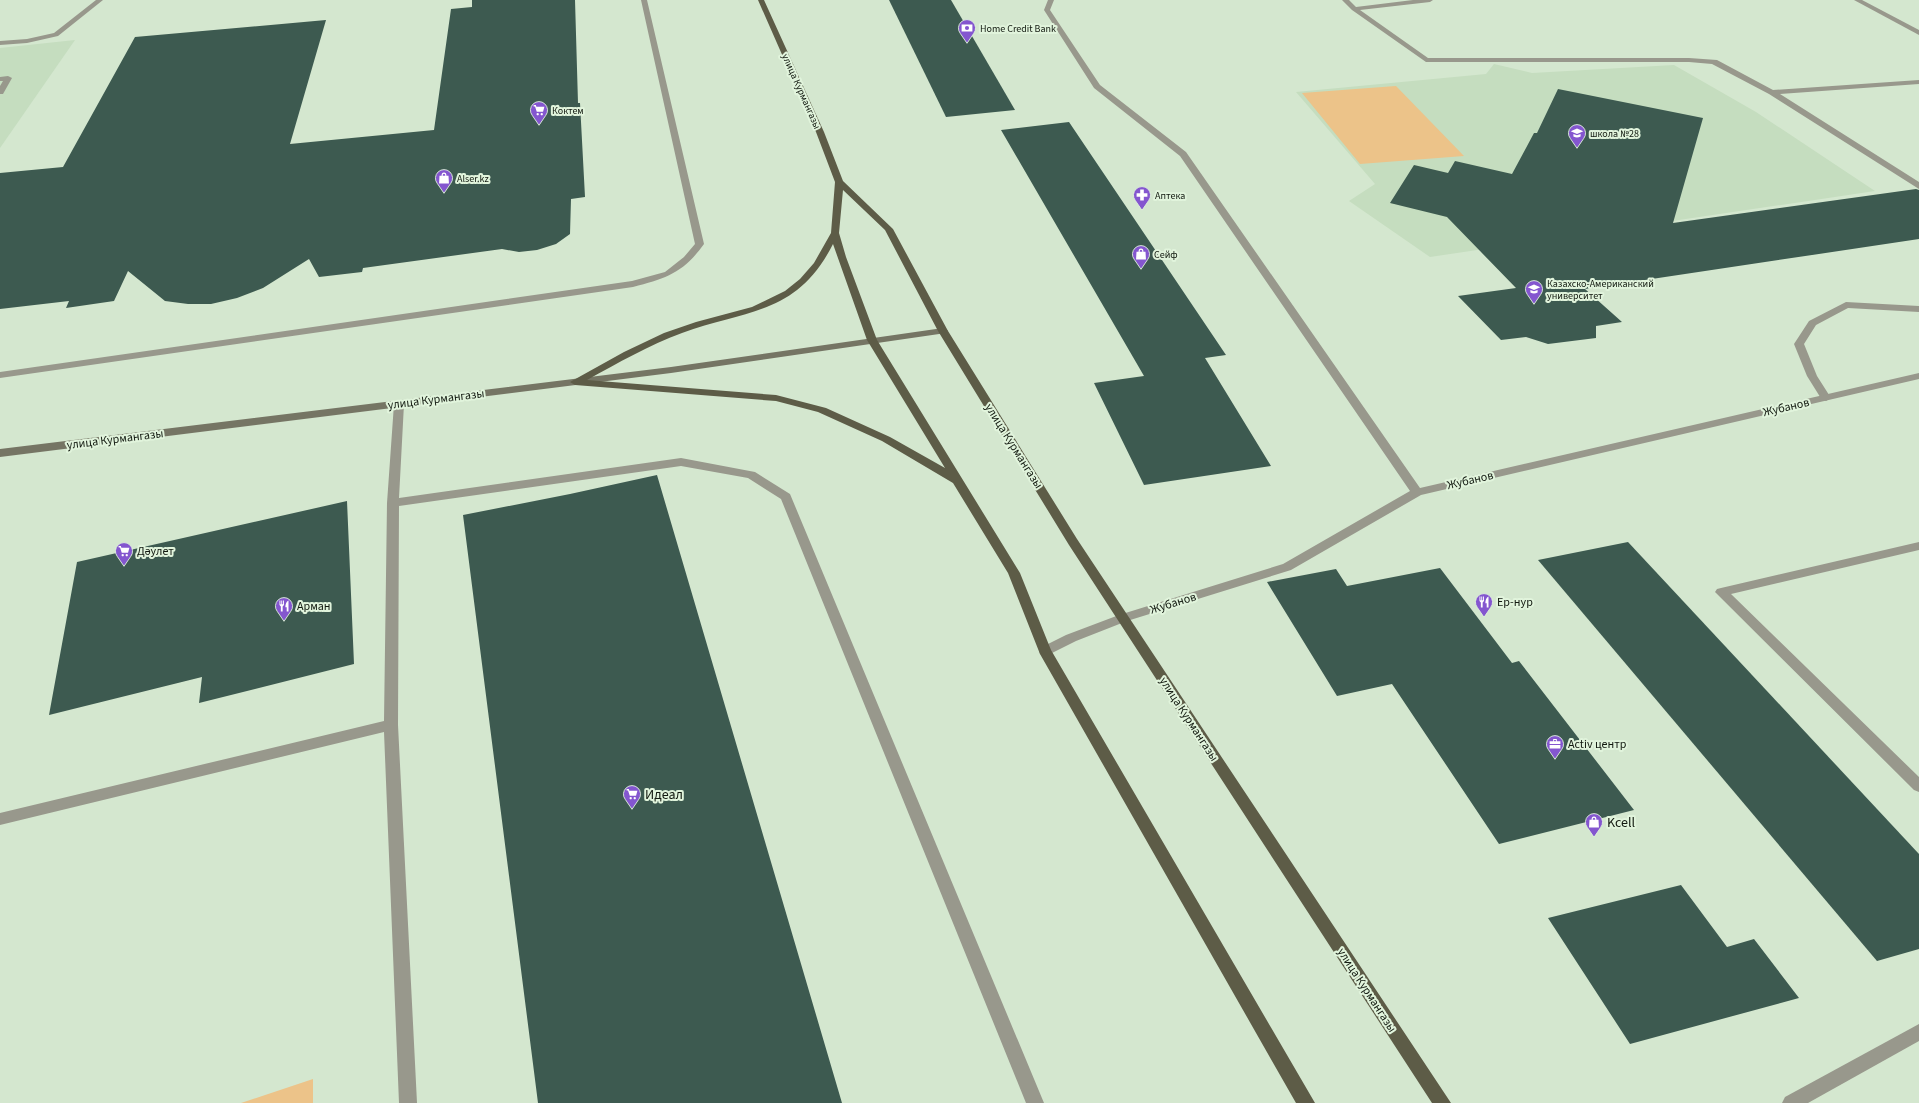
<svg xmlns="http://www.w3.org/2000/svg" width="1919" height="1103" font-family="'Source Sans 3',sans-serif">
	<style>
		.built { fill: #c5ddbf }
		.green { fill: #ecc389 }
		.building { fill: #3d5a50 }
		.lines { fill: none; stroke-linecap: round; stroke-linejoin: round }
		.lane { fill: #98988c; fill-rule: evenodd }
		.street { fill: #98988c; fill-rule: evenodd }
		.secondary { fill: #757564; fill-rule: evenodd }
		.primary { fill: #5d5c47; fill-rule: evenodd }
		.labels { text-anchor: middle; stroke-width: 4; stroke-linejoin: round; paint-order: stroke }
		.far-poi-label { font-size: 10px; fill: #11180f; stroke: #e1f4dc; text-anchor: start }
		.far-street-label { font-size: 10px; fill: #11180f; stroke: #e1f4dc }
		.street-label { font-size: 12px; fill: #11180f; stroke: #e1f4dc }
		.poi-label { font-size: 12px; fill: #11180f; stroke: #e1f4dc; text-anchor: start }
		.near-poi-label { font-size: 14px; fill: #11180f; stroke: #e1f4dc; text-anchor: start }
	</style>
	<rect width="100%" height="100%" fill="#d4e7cf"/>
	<g class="built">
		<path d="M75,40l-75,108v-100z"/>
		<path d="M1494,64l38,9 142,-8 82,47 119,79 -445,66 -81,-56 26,-17 -79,-92 190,-18z"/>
	</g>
	<g class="green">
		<path d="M1396,86l68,70 -104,8 -58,-71z"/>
		<path d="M313,1079v24h-72z"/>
	</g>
	<g class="building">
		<path d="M472,0h103l3,103h2l5,94 -14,2 -1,35 -14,10 -19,6 -18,2 -17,-3 -139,19 -1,4 -43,5 -10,-18 -46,29 -26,10 -26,6h-23l-23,-3 -37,-30 -14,30 -48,7 3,-7 -69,8v-136l63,-6 72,-130 191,-17 -36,124 144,-14 17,-121 21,-2z"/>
		<path d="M889,0h62l64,110 -69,7z"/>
		<path d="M1558,89l145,29 -30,105 243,-34 3,1v49l-334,50 37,33 -26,4v12l-48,6 -22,-7 -25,3 -43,-44 58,-8 -69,-71 -57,-14 24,-38 34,8 7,-12 57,13 22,-41h3z"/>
		<path d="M1069,122l157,233 -21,3 66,108 -127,19 -50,-102 50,-7 -143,-246z"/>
		<path d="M657,475l185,628h-304l-75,-588 107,-21z"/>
		<path d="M347,501l7,163 -155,39 3,-26 -153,38 28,-153z"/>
		<path d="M1628,542l291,312v95l-42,12 -339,-401z"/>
		<path d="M1440,568l72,95 7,-2 115,149 -135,34 -107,-160 -55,12 -70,-114 69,-13 11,17z"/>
		<path d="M1681,885l46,62 27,-8 45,59 -169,46 -82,-126z"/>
	</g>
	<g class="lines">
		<g class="lane">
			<path d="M96,0h7l-45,36 -31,7 -27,2v-4l27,-2 27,-6z"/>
			<path d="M641,0h6l57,244c-21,29 -37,34 -71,43l-633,91v-6l632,-91 33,-9 19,-15 11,-13z"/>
			<path d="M8,76l4,2 -9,16h-3v-8l3,-5h-3v-4z"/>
			<path d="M1846,302l73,4v6l-71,-4 -32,17 -12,19 13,32 14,22 -5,3 -4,-1 -15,-24 -13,-32 15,-23z"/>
			<path d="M399,401l5,3 -5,94 282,-40 74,14 35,22 254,609h-18l-245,-604 -33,-21 -67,-12 -282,40 -1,219 19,378h-18l-15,-371 -384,93v-12l384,-92 3,-218 7,-99z"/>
			<path d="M1919,542v8l-188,44 188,183v15l-5,-2 -199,-198 2,-3 4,-1z"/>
			<path d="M1919,1024v17l-111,62h-26l3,-6z"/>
		</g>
		<g class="street">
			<path d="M1048,0h6l-4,10 50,75 86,67 234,336 499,-115v6l-498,116 -130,75 -164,51 -51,20 -26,13 -5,2 -5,-2 -1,-3 1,-3 26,-13 53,-20 164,-51 127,-73 -230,-335 -86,-68 -50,-78z"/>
			<path d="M1342,0h7l7,7 57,-7h20l-3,2 -70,8 68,48h261l28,2 56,30 146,-10v4l-139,10 139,88v7l-150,-95 -57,-30 -23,-2h-263l-74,-52z"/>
			<path d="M1854,0h8l57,30v5z"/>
		</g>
		<path class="secondary" d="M943,328l3,1 2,2 -2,2 -275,40 -671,84v-8l671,-82z"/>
		<path class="primary" d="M758,0h6l60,132 19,49 50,48 55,102 129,208 374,564h-19l-363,-558 -131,-214 -53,-101 -42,-40 -4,43 7,24 31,83 143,233 31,77 264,453h-19l-256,-449 -32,-81 -55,-90 -71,-42 -64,-29 -42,-11 -201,-16 -5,-3 54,-30 40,-19 32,-11 56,-15 33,-16 15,-12 14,-16 17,-30 4,-51 -19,-50zM833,244l34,96 78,128 -55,-31 -64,-29 -50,-13 -189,-15c31,-17 62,-35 95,-47 66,-24 115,-18 151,-89z"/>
	</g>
	<defs>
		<g id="bank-pin" transform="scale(0.9)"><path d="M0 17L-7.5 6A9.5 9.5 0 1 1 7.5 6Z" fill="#8456cf" stroke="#e1f4dc"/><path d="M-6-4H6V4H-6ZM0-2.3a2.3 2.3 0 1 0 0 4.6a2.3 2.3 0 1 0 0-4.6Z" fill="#fff"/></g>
		<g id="supermarket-pin" transform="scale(0.9)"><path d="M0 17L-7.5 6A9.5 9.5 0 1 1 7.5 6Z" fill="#8456cf" stroke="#e1f4dc"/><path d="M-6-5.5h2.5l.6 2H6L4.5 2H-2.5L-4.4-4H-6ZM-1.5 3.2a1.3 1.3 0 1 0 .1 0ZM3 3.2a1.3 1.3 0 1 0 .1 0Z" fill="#fff"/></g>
		<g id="school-pin" transform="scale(0.9)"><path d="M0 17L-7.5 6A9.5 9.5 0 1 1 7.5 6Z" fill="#8456cf" stroke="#e1f4dc"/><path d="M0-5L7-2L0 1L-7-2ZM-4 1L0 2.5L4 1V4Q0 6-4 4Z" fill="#fff"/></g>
		<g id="shop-pin" transform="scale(0.9)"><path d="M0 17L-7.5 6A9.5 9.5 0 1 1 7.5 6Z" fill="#8456cf" stroke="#e1f4dc"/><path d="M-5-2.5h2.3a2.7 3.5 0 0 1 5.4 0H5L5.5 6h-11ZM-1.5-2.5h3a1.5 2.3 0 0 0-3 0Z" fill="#fff"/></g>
		<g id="pharmacy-pin" transform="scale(0.9)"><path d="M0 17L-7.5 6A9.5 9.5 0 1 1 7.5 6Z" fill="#8456cf" stroke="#e1f4dc"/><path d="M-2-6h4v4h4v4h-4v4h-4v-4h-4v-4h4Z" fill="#fff"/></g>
		<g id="university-pin" transform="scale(0.9)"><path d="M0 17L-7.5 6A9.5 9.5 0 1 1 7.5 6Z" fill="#8456cf" stroke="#e1f4dc"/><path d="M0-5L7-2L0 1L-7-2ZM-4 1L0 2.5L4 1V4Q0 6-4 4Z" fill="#fff"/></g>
		<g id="restaurant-pin" transform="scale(0.9)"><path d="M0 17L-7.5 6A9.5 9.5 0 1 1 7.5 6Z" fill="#8456cf" stroke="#e1f4dc"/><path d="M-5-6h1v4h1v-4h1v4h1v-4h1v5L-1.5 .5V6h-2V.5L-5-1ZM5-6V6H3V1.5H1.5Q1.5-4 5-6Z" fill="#fff"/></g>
		<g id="office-pin" transform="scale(0.9)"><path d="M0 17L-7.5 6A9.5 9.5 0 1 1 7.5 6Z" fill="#8456cf" stroke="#e1f4dc"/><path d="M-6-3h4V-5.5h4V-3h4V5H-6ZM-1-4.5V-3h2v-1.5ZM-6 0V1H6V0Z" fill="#fff"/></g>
	</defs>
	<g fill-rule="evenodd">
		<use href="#bank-pin" x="967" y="28"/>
		<use href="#supermarket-pin" x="539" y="110"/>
		<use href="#school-pin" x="1577" y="133"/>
		<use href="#shop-pin" x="444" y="178"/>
		<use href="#pharmacy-pin" x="1142" y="195"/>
		<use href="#shop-pin" x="1141" y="254"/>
		<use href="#university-pin" x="1534" y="289"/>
		<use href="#supermarket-pin" x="124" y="551"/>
		<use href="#restaurant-pin" x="1484" y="602"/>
		<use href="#restaurant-pin" x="284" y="606"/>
		<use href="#office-pin" x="1555" y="744"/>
		<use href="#supermarket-pin" x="632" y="794"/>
		<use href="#shop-pin" x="1594" y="822"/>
	</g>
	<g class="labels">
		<g class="far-poi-label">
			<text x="980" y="32">Home Credit Bank</text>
			<text x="552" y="114">Коктем</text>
			<text x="1590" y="137">школа №28</text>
			<text x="457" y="182">Alser.kz</text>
			<text x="1155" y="199">Аптека</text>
			<text x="1154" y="258">Сейф</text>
			<text x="1547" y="287">Казахско-Американский<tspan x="1547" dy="12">университет</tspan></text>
		</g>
		<g class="far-street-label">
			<text transform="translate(802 91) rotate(66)" y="4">улица Курмангазы</text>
		</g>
		<g class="street-label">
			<text transform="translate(436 399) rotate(-7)" y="4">улица Курмангазы</text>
			<text transform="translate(1786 407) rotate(-13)" y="4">Жубанов</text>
			<text transform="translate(115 439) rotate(-7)" y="4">улица Курмангазы</text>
			<text transform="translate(1014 446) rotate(58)" y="4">улица Курмангазы</text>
			<text transform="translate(1470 480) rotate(-13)" y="4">Жубанов</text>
			<text transform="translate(1173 603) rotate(-17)" y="4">Жубанов</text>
			<text transform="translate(1189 719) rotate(57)" y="4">улица Курмангазы</text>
			<text transform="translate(1367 990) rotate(57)" y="4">улица Курмангазы</text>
		</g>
		<g class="poi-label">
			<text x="137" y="555">Дәулет</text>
			<text x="1497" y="606">Ер-нур</text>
			<text x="297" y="610">Арман</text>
			<text x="1568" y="748">Activ центр</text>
		</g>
		<g class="near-poi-label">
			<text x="645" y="799">Идеал</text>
			<text x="1607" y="827">Kcell</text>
		</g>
	</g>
</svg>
